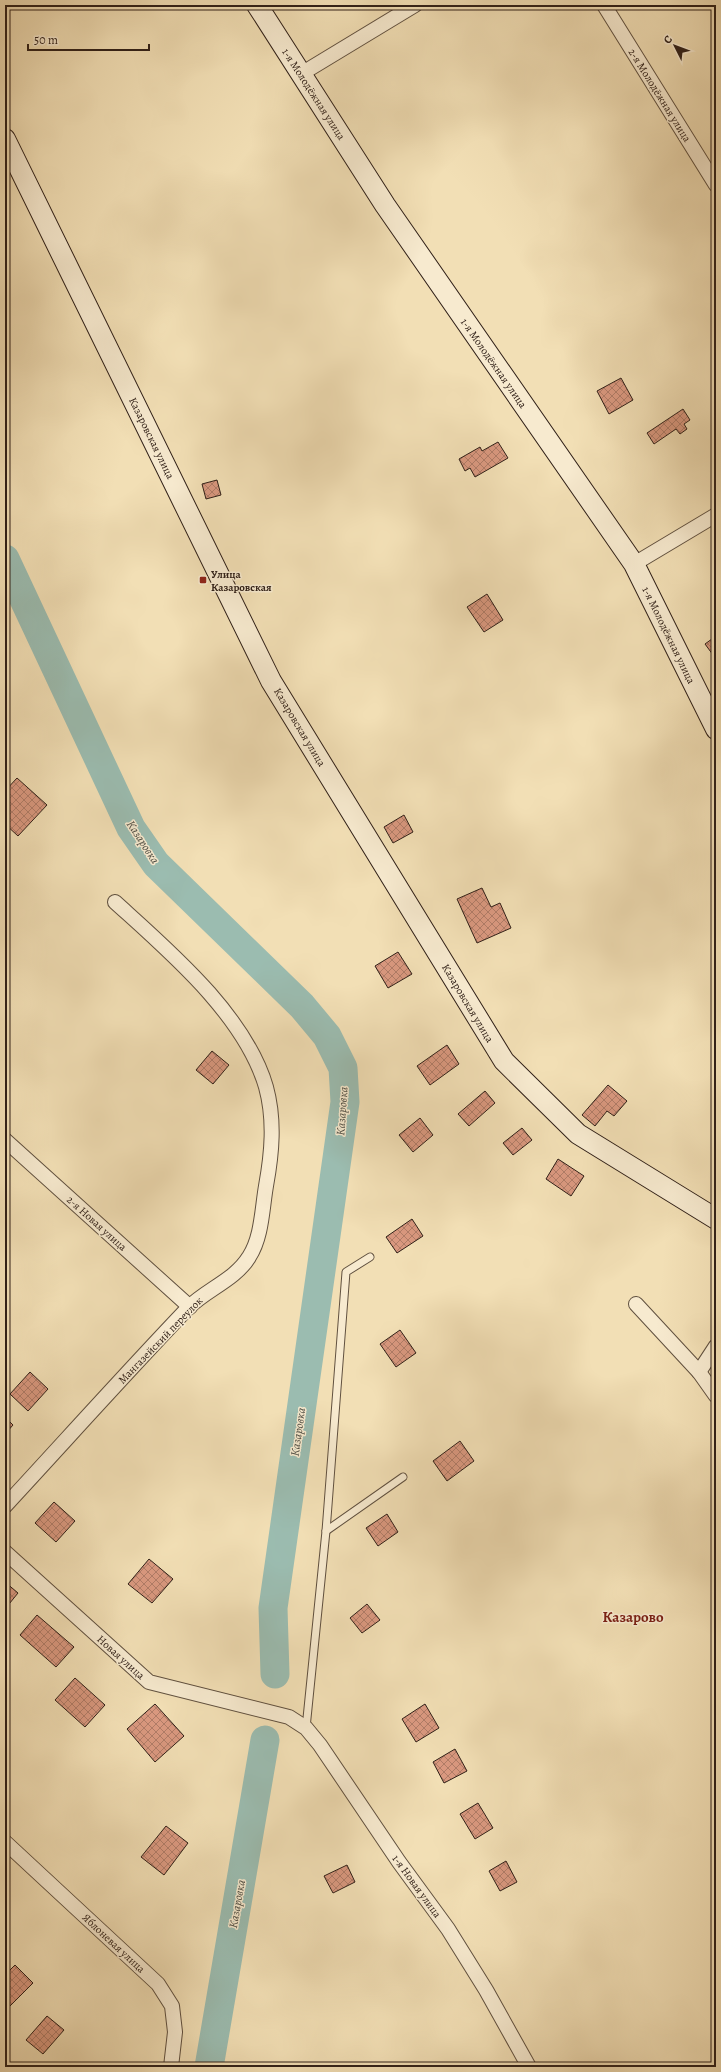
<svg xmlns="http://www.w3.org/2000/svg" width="721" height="2072" font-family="Alegreya,serif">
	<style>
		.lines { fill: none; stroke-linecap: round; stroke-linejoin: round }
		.river { stroke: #9bbcb0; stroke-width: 29 }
		.building { fill: url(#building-cross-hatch); stroke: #302018 }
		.lane-casing { stroke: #60503f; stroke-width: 9 }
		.street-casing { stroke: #60503f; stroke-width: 16 }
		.secondary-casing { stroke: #302018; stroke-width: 22 }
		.lane { stroke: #f7eacf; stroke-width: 7 }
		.street { stroke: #f7eacf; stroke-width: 14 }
		.secondary { stroke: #f7eacf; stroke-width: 20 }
		.poi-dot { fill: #8f2418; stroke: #f7eacf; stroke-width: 1.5 }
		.labels { text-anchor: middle; stroke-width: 3; stroke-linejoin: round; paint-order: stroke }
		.street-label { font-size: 11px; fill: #302018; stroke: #f7eacf }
		.poi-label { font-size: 11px; font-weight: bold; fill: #302018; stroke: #f7eacf; text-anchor: start }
		.water-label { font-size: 12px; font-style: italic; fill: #504f46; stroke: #f7eacf }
		.district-label { font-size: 15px; font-weight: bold; fill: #7a1f14; stroke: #f7eacf }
	</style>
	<defs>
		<pattern id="building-cross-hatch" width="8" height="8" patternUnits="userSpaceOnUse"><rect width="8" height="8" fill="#d9987f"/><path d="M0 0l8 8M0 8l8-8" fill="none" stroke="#b07c67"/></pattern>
	</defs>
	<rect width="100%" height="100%" fill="#f2dfb5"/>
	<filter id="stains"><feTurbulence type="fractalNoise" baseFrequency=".005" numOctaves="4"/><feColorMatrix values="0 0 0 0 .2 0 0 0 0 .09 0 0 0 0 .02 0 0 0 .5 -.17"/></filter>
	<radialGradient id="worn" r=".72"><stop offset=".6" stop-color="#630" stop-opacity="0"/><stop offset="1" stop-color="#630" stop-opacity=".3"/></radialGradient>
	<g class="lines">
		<g class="river">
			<path d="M5,559l126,269 25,36 146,142 25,30 16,32 2,34 -72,506 2,66"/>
			<path d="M209,2067l56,-327"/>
		</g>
	</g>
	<g class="building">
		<path d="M621,378l12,22 -24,14 -12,-23z"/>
		<path d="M683,409l7,11 -6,4 3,5 -7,5 -4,-5 -22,15 -7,-11z"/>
		<path d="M498,442l10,16 -33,19 -5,-9 -5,3 -6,-12 21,-12 2,4z"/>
		<path d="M217,480l4,15 -15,4 -4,-15z"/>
		<path d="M487,594l16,26 -19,12 -17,-25z"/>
		<path d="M716,636v23l-11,-15z"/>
		<path d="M17,778l30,27 -29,31 -13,-12v-33z"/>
		<path d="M404,815l9,17 -20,11 -9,-16z"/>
		<path d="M482,888l9,19 9,-4 11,25 -34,15 -20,-44z"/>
		<path d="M398,952l14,22 -24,14 -13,-22z"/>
		<path d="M447,1045l12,19 -29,21 -13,-19z"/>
		<path d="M212,1051l17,14 -16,19 -17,-14z"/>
		<path d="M608,1085l19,16 -13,15 -7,-5 -12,15 -13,-11z"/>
		<path d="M485,1091l10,12 -26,23 -11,-12z"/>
		<path d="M420,1118l13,17 -20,17 -14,-17z"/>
		<path d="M522,1128l10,12 -19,15 -10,-12z"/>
		<path d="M558,1159l26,17 -13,20 -25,-17z"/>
		<path d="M412,1219l11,17 -26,17 -11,-16z"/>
		<path d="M400,1330l16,23 -20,14 -16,-23z"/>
		<path d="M30,1372l18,17 -20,22 -18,-17z"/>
		<path d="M5,1417l8,8 -8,9z"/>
		<path d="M460,1441l14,20 -27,20 -14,-20z"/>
		<path d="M54,1502l21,19 -19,21 -21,-19z"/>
		<path d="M387,1514l11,18 -20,14 -12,-18z"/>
		<path d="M149,1559l24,20 -21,24 -24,-19z"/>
		<path d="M5,1582l13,11 -13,16z"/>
		<path d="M367,1604l13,16 -18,13 -12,-15z"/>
		<path d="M37,1615l37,32 -18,20 -36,-32z"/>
		<path d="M75,1678l30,27 -20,22 -30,-27z"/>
		<path d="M155,1704l29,32 -29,26 -28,-33z"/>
		<path d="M425,1704l14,24 -23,14 -14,-23z"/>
		<path d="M455,1749l12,22 -23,12 -11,-21z"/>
		<path d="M478,1803l15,25 -18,11 -15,-25z"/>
		<path d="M166,1826l22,17 -24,32 -23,-18z"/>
		<path d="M506,1861l11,21 -17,9 -11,-20z"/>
		<path d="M347,1865l8,17 -22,11 -9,-17z"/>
		<path d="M15,1965l18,18 -25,25 -3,-3v-30z"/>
		<path d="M47,2016l17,14 -21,24 -17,-14z"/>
	</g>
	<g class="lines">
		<g class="lane-casing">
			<g id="lane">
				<path d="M326,1531l77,-54"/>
				<path d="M306,1728l20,-197 20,-259 24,-15"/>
			</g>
		</g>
		<g class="street-casing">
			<g id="street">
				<path d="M604,5l112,180"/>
				<path d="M301,74l114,-69"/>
				<path d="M634,564l82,-49"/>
				<path d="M5,1140l185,167"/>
				<path d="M636,1304l63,68 17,24"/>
				<path d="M699,1372l17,-26"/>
				<path d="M5,1506c61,-66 121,-133 183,-198 19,-19 47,-28 61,-51 13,-20 13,-48 17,-71 6,-33 9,-66 0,-99 -21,-72 -97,-136 -151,-185"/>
				<path d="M5,1552l144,130 140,35 17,11 14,17 79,117 49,67 38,61 43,77"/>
				<path d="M5,1842l153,142 14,22 3,26 -4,35"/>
			</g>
		</g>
		<g class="secondary-casing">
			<g id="secondary">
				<path d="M257,5l128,200 249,359 82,165"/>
				<path d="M5,139l266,542 233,380 74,73 138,85"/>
			</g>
		</g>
		<use href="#lane" class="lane"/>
		<use href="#street" class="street"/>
		<use href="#secondary" class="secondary"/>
	</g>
	<rect class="poi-dot" x="199" y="576" width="8" height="8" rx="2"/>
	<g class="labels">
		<g class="street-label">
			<text transform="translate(314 94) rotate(57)" y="4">1-я Молодёжная улица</text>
			<text transform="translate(660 95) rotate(58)" y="4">2-я Молодёжная улица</text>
			<text transform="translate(494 363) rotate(55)" y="4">1-я Молодёжная улица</text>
			<text transform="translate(152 438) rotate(64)" y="4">Казаровская улица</text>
			<text transform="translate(669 635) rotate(64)" y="4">1-я Молодёжная улица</text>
			<text transform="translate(300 727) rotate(59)" y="4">Казаровская улица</text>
			<text transform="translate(468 1003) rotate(59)" y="4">Казаровская улица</text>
			<text transform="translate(97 1223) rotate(42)" y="4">2-я Новая улица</text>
			<text transform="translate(160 1340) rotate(-46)" y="4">Мангазейский переулок</text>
			<text transform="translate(121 1657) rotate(42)" y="4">Новая улица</text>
			<text transform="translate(417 1886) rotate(54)" y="4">1-я Новая улица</text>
			<text transform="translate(114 1943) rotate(43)" y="4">Яблоневая улица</text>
		</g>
		<g class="poi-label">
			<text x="211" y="578">Улица<tspan x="211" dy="13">Казаровская</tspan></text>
		</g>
		<g class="water-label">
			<text transform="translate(143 842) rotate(57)" y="4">Казаровка</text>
			<text transform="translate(342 1111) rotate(-86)" y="4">Казаровка</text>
			<text transform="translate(298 1432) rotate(-82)" y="4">Казаровка</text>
			<text transform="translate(237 1904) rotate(-80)" y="4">Казаровка</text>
		</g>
		<g class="district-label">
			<text x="633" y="1622">Казарово</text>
		</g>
	</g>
	<rect width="721" height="2072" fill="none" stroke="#f2dfb5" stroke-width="20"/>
	<rect x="6" y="6" width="709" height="2060" fill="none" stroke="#302018" stroke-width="2"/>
	<rect x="10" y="10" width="701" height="2052" fill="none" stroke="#302018"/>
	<g transform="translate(675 46) rotate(312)" stroke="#f7eacf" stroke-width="3" paint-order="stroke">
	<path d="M0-3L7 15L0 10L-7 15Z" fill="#302018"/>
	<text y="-6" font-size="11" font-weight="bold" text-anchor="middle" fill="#302018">С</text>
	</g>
	<path d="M28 44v6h121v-6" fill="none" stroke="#302018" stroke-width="2"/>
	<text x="34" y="44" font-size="12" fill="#302018" stroke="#f7eacf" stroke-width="3" paint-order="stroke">50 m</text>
	<rect width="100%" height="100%" filter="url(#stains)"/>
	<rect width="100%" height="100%" fill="url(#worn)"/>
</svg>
